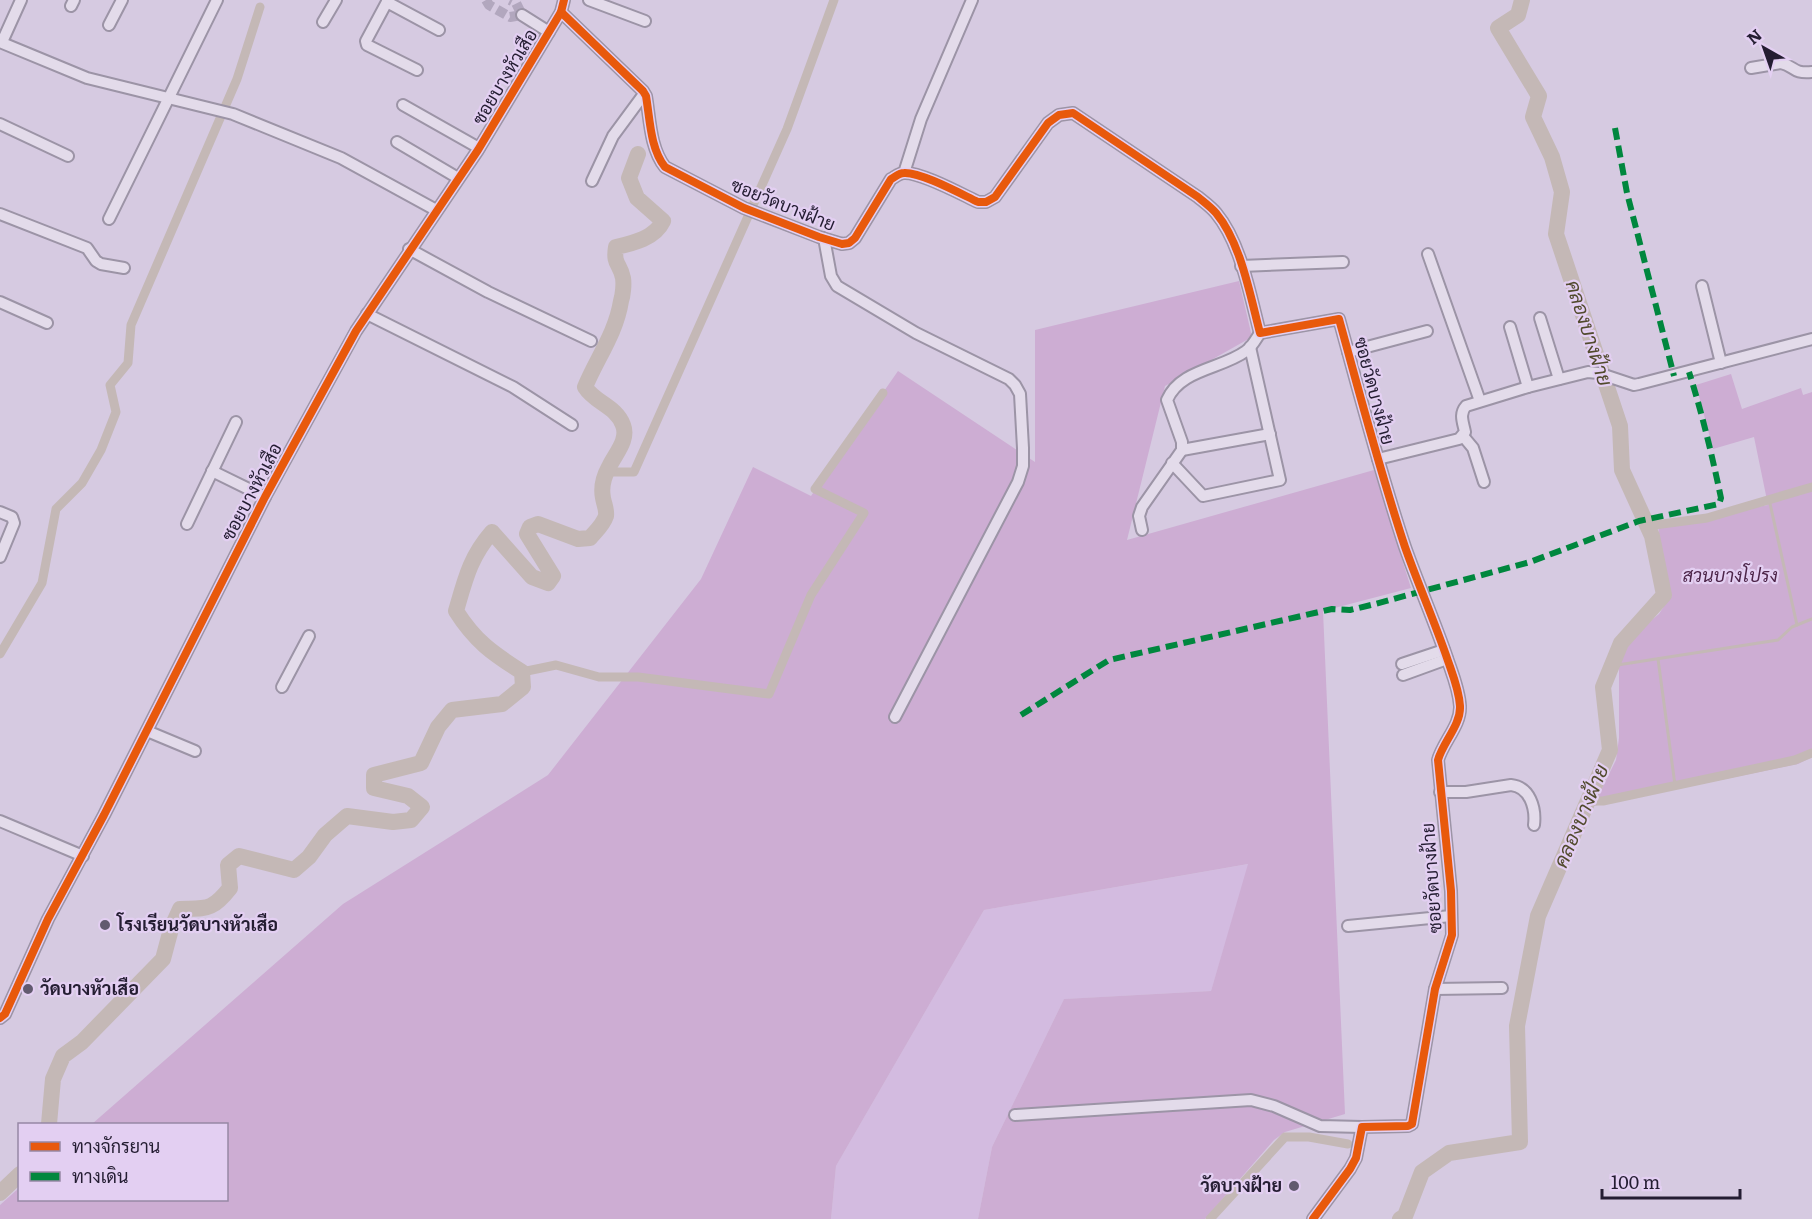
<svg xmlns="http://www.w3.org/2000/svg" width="1812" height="1219" font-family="Literata,Sarabun,serif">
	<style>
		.farmland { fill: #d3bbe0 }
		.green { fill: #cdadd3 }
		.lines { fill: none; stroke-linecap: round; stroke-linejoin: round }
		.stream { stroke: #c4b8b6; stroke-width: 3 }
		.canal { stroke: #c4b8b6; stroke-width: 9 }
		.river { stroke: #c4b8b6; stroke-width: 16 }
		.street-tunnel { stroke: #b2a7be; stroke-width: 10; stroke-dasharray: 10 5; stroke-linecap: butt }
		.street-casing { stroke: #9c94a6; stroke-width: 14 }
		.street { stroke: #e3dbea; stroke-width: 10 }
		.quiet { stroke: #00873e; stroke-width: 6; stroke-dasharray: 12 6; stroke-linecap: butt }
		.cycleway-casing { stroke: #e3cff2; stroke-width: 11 }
		.cycleway { stroke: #e8590c; stroke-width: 8 }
		.poi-dot { fill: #625a6f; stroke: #e3cff2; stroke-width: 2 }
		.labels { text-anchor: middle; stroke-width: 4.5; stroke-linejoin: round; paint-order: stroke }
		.street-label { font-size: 18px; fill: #241d32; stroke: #e3cff2 }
		.park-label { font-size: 18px; font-style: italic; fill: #4d2549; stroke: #e3cff2 }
		.poi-label { font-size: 18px; font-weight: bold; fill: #241d32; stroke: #e3cff2; text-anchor: start }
		.water-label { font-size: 20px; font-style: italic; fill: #514a2d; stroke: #e3cff2 }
	</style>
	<rect width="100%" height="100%" fill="#d6cae1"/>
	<path class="farmland" d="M1249,864l-38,127 -147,8 -72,148 -14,72h-147l5,-53 148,-256z"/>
	<g class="green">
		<path d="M1239,281l13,56 -87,49 -38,154 247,-70 37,118 -88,23 22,503 -60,18 -11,8 -69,79h-227l14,-72 72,-148 147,-8 37,-127 -264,46 -148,256 -5,53h-831v-14l19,-17 1,12h206v-76h-134l251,-220 205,-129 153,-196 52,-112 58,29 87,-125 137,91v-132z"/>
		<path d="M1731,374l11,35 59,-21 2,7 9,-3v365l-14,7 -205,42 23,-46 3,-22v-82l13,-20 27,-22 9,-14 -10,-74 110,-21 -14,-68 -41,12 -17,-64z"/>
	</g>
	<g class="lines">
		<g class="stream">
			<path d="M1769,499l28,126"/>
			<path d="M1658,659l17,126"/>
			<path d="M1611,666l167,-26 14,-13 20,-8"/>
		</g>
		<g class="canal">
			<path d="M606,472h28l153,-343 47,-129"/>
			<path d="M1647,526l60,-8 105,-31"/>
			<path d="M0,654l42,-71 14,-74 26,-26 19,-33 15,-38 -6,-27 18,-22 3,-38 106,-246 23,-72"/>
			<path d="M522,672l34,-7 43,12h39l131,17 42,-99 53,-82 -49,-24 68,-96"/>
			<path d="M1587,801h16l192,-41 17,-7"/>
			<path d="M1210,1219l75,-82h24l39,7"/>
		</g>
		<g class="river">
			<path d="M49,1124l4,-45 10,-23 19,-14 81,-83 8,-30 9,-20c27,-1 32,2 50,-21l-2,-23 11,-9 55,14 15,-13 16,-22 22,-19 46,6 18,-2 11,-13 -14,-11 -34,-8v-13l47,-12 17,-36 14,-17 50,-6 21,-17 -1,-15c-30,-19 -47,-31 -66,-61 9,-31 14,-54 36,-79l40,45 16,6 5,-7 -26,-42 3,-7 8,-3 40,15 12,-1c6,-7 13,-13 16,-22 1,-6 -2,-12 -3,-18 -2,-10 1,-22 6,-31 6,-13 20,-27 14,-42 -7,-19 -28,-22 -38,-38 12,-29 31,-54 36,-86 2,-6 3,-17 2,-23 -3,-15 -10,-13 -7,-31 18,-4 39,-9 47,-26l-26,-23 -8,-20 9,-24"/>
			<path d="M0,1193l20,-19"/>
			<path d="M1400,1219l5,-3 17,-44 27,-19 71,-11 -3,-116 21,-110 72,-166 -7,-63 18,-44 43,-48 -12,-59 -30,-66 -2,-44 -64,-192 6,-42 -10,-35 -19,-40 6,-21 -41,-68 20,-13 4,-15"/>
		</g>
		<path class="street-tunnel" d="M486,0l3,5 21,12 12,-2 -6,-12 -6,-3"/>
		<g class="street-casing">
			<g id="street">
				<path d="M388,0l-22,41 1,4 50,25"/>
				<path d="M589,0l56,21"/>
				<path d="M387,2l52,28"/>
				<path d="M71,6l3,-6"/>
				<path d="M561,12l82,79 3,5c4,23 4,52 19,71l79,41 75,29 23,7 7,-1 6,-5 36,-59c4,-2 8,-6 13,-6 17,-1 57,21 74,29h8l9,-5 53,-74 11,-8 14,-2 125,84c6,5 13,10 18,16 25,30 34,82 44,120l79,-14c21,76 41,153 66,228 13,37 29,73 42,111 5,15 12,31 13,48 1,19 -17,36 -22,54l13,131 1,44 -17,54 -23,135 -4,2 -46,1 -6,31 -6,11 -37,50"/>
				<path d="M522,15l27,17"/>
				<path d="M323,22l13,-22"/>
				<path d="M109,25l13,-25"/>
				<path d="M0,42l87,36 146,36 108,44 95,52"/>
				<path d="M2,42l19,-42"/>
				<path d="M1751,68l30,-5c14,3 11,11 31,9"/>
				<path d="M403,105l76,43"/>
				<path d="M0,124l68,32"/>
				<path d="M397,142l61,36"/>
				<path d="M904,173l17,-54 51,-119"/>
				<path d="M592,181l21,-45 31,-42"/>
				<path d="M0,214l87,34 9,13 5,3 23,4"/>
				<path d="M109,219l108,-219"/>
				<path d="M824,238l7,38 6,10 79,47 93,46 6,6 5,9 3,54v18l-5,16 -123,235"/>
				<path d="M409,249l79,43 103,49"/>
				<path d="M1428,254l52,147"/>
				<path d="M1241,266l102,-4"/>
				<path d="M1702,286l19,77"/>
				<path d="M0,302l47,21"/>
				<path d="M367,314l146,73 59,38"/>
				<path d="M1540,318l19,61"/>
				<path d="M1510,327l18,60"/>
				<path d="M1348,352l79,-21"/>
				<path d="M1463,436l10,12 11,34"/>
				<path d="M1182,450l88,-16"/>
				<path d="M1378,459l81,-20 6,-7c-2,-10 -6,-18 1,-26l62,-19 60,-15 10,1 36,12 5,-1 173,-45"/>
				<path d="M1172,463l31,33 77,-16 -30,-133"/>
				<path d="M212,471l53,26"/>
				<path d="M0,512l12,5 2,6 -14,34"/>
				<path d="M187,524l49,-102"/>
				<path d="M1142,530l-3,-14 3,-9 40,-57v-8l-15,-42c13,-31 55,-31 79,-49 6,-4 10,-12 14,-18"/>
				<path d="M1402,664l42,-14"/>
				<path d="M1403,675l44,-16"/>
				<path d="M282,687l27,-51"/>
				<path d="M147,731l48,20"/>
				<path d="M1440,792h26l45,-7c19,2 25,23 23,40"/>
				<path d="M0,821l83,35"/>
				<path d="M1348,926l103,-10"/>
				<path d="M1435,989l67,-1"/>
				<path d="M0,1018l5,-4 43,-95 56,-104 161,-318 91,-166 122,-181 83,-138 3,-12"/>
				<path d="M1015,1115l236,-15 23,6 46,20 42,1"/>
			</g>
		</g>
		<use href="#street" class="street"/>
		<g class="quiet">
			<path d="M1615,128l12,65 47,183"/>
			<path d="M1021,715l88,-55 223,-51 18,1 25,-6 155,-42 109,-41 80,-17 2,-6c-9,-43 -19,-85 -32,-126"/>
		</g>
		<g class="cycleway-casing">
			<g id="cycleway">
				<path d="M561,12l82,79 3,5c4,23 4,52 19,71l79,41 75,29 23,7 7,-1 6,-5 36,-59c4,-2 8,-6 13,-6 17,-1 57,21 74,29h8l9,-5 53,-74 11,-8 14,-2 125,84c6,5 13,10 18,16 25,30 34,82 44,120l79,-14c21,76 41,153 66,228 13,37 29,73 42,111 5,15 12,31 13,48 1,19 -17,36 -22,54l13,131 1,44 -17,54 -23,135 -4,2 -46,1 -6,31 -6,11 -37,50"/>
				<path d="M0,1018l5,-4 43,-95 56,-104 161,-318 91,-166 122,-181 83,-138 3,-12"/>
			</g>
		</g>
		<use href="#cycleway" class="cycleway"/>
	</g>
	<g class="poi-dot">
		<circle cx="105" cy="925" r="6"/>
		<circle cx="28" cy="989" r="6"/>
		<circle cx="1294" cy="1186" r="6"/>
	</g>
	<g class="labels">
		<g class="street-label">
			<text transform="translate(505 77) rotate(-59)" y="6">ซอยบางหัวเสือ</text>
			<text transform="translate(783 205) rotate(22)" y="6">ซอยวัดบางฝ้าย</text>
			<text transform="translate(1374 391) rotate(75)" y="6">ซอยวัดบางฝ้าย</text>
			<text transform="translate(252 492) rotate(-62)" y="6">ซอยบางหัวเสือ</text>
			<text transform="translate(1432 878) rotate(-94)" y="6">ซอยวัดบางฝ้าย</text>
		</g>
		<g class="park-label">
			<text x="1730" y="582">สวนบางโปรง</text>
		</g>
		<g class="poi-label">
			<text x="117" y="931">โรงเรียนวัดบางหัวเสือ</text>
			<text x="40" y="995">วัดบางหัวเสือ</text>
			<text x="1282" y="1192" text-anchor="end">วัดบางฝ้าย</text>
		</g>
		<g class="water-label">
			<text transform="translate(1589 333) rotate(72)" y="7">คลองบางฝ้าย</text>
			<text transform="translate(1581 816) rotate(-67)" y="7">คลองบางฝ้าย</text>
		</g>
	</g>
	<rect x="18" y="1123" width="210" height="78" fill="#e3cff2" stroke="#9788a5" stroke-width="1.5"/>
	<rect x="30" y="1142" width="30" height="9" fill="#e8590c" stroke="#9788a5" stroke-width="1.5"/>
	<text x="72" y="1153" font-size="18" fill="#241d32">ทางจักรยาน</text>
	<rect x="30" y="1172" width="30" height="9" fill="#00873e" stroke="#9788a5" stroke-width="1.5"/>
	<text x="72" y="1183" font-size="18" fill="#241d32">ทางเดิน</text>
	<g transform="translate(1764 48) rotate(320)" stroke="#e3cff2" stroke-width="4.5" paint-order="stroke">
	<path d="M0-4.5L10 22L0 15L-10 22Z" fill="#241d32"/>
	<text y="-9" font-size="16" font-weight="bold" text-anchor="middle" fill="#241d32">N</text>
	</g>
	<path d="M1602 1189v9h138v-9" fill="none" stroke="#241d32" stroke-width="3"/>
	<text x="1611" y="1189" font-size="18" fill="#241d32" stroke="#e3cff2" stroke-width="4.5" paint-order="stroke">100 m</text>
</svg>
